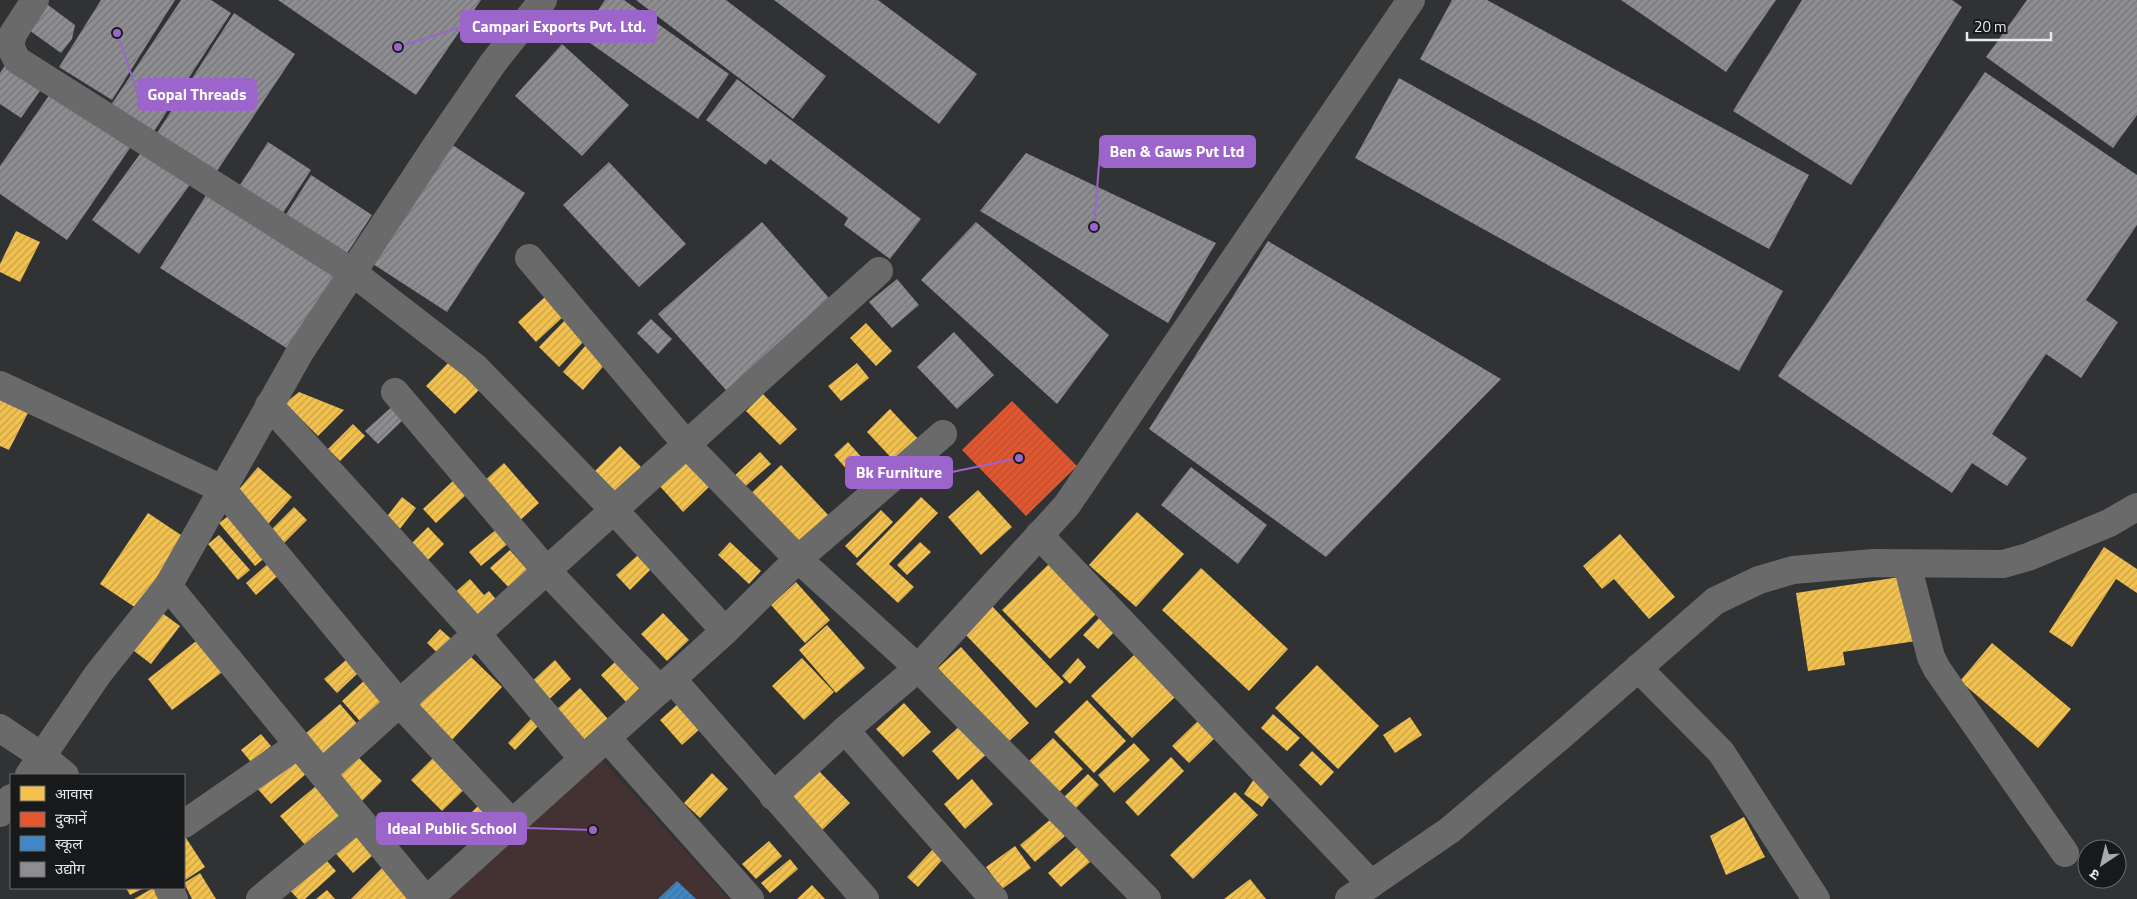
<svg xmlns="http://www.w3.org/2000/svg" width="2137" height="899" font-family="'Titillium Web','Noto Sans Devanagari',sans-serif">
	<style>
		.education { fill: #443233 }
		.homes { fill: url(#homes-hatch) }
		.shops { fill: url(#shops-hatch) }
		.schools { fill: url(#schools-hatch) }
		.industry { fill: url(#industry-hatch) }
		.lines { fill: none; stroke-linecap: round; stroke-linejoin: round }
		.minor { stroke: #6b6a6b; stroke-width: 28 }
		.leader { fill: none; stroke: #9b65cc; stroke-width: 2 }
		.callout-dot { fill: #9b65cc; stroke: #18191b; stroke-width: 2 }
		.callout { fill: #9b65cc; stroke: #9b65cc; stroke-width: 2 }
		.callout-label { font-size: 16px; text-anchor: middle; font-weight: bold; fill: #fff }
	</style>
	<defs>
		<pattern id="homes-hatch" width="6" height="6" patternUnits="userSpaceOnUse" patternTransform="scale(1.25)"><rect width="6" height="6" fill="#f2c14e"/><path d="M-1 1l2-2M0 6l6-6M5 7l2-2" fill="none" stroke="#c7a24c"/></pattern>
		<pattern id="shops-hatch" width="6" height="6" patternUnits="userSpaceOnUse" patternTransform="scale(1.25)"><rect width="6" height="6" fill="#e4572e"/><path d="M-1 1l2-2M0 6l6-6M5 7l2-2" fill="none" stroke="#b45236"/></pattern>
		<pattern id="schools-hatch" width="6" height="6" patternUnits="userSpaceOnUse" patternTransform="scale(1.25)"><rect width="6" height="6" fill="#3f88c5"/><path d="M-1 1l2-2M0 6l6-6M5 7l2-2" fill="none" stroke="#417199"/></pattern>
		<pattern id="industry-hatch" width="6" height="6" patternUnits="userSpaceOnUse" patternTransform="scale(1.25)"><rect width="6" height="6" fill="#8d8d92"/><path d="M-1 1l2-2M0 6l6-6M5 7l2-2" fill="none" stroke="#747478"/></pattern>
	</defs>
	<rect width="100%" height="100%" fill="#303234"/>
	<path class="education" d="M602,760l127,139h-289z"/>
	<g class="homes">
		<path d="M16,231l24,11 -20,40 -20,-10v-8z"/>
		<path d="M546,296l18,20 -28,26 -18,-20z"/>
		<path d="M565,320l20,20 -26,27 -20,-20z"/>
		<path d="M866,323l26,28 -16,15 -26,-28z"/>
		<path d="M586,345l20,18 -23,27 -20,-18z"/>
		<path d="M451,360l29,29 -25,25 -29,-28z"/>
		<path d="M857,363l12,15 -28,23 -13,-15z"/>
		<path d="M299,392l45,18 -26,26 -33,-33z"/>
		<path d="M0,394l30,15 -21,41 -9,-4z"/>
		<path d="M763,394l34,35 -17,16 -34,-34z"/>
		<path d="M890,409l31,33 -24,22 -30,-32z"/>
		<path d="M353,424l12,12 -25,25 -12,-12z"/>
		<path d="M848,442l25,28 10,-8 7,8 -24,21 -32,-36z"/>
		<path d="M620,446l27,27 -25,25 -27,-27z"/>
		<path d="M760,452l11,12 -31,27 -10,-11z"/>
		<path d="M684,459l25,28 -26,25 -26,-29z"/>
		<path d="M504,463l35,40 -23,21 -35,-40z"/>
		<path d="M781,465l51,54 -34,32 -51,-54z"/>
		<path d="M258,467l34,30 -24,27 -33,-30z"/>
		<path d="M455,479l12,15 -31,29 -13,-14z"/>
		<path d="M978,490l34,37 -31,28 -33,-38z"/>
		<path d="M402,497l14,11 -20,26 -14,-11z"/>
		<path d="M921,497l17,16 -49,51 25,23 -16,16 -42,-39z"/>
		<path d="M294,507l13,13 -24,24 -13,-13z"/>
		<path d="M881,510l12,12 -36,36 -12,-12z"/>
		<path d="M1137,512l47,42 -48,53 -47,-42z"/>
		<path d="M148,513l36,24 -48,71 -36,-24z"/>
		<path d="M231,514l36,42 -12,10 -36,-43z"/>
		<path d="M428,527l16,17 -17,17 -16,-17z"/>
		<path d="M498,528l12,14 -29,24 -12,-14z"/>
		<path d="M1620,534l55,63 -26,22 -35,-40 -12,10 -19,-23z"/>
		<path d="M219,535l31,35 -12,10 -30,-36z"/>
		<path d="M730,542l31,29 -12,13 -31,-29z"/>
		<path d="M920,542l11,10 -24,23 -10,-10z"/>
		<path d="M2104,547l33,22v24l-21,-14 -44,68 -23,-15z"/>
		<path d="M510,550l22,25 -19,17 -23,-24z"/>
		<path d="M640,553l13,14 -23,23 -14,-15z"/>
		<path d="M272,560l10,12 -26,23 -10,-12z"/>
		<path d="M1049,564l48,49 -47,46 -48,-49z"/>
		<path d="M1201,568l87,81 -39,42 -87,-81z"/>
		<path d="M1906,576l10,65 -73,11 2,13 -37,6 -12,-78z"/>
		<path d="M470,579l14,16 5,-4 10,12 -21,19 -25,-28z"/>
		<path d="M796,582l34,38 -25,23 -34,-38z"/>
		<path d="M990,604l74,78 -28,26 -74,-77z"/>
		<path d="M154,607l26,19 -29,38 -26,-20z"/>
		<path d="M663,613l26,27 -22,21 -26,-27z"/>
		<path d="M1100,617l15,14 -17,18 -15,-14z"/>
		<path d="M827,625l38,43 -29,25 -37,-43z"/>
		<path d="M440,629l18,16 -13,15 -18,-17z"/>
		<path d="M200,638l25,32 -53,40 -24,-31z"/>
		<path d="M1992,643l79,66 -33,39 -78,-67z"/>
		<path d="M961,647l68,76 -23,21 -68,-76z"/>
		<path d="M468,654l34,33 -53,56 -35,-33z"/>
		<path d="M1134,655l41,42 -43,41 -41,-42z"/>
		<path d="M802,658l32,34 -30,28 -32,-34z"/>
		<path d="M1078,658l8,9 -16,17 -8,-8z"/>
		<path d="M346,660l12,13 -21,20 -13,-14z"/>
		<path d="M555,660l16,19 -27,25 -17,-18z"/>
		<path d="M615,662l25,26 -14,14 -25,-27z"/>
		<path d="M1317,665l62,61 -41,43 -63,-61z"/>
		<path d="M367,678l25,28 -25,23 -25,-28z"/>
		<path d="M580,688l28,31 -26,25 -29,-31z"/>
		<path d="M1087,700l39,41 -32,32 -40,-41z"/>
		<path d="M679,703l22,25 -19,17 -22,-25z"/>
		<path d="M904,703l27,29 -28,25 -27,-28z"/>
		<path d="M340,704l19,22 -37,31 -18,-22z"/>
		<path d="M1273,714l27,24 -13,13 -26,-23z"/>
		<path d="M1203,716l17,17 -31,30 -17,-17z"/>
		<path d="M1410,717l12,18 -27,18 -12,-18z"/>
		<path d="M532,718l7,7 -24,25 -7,-7z"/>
		<path d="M962,724l26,29 -30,27 -26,-29z"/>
		<path d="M261,734l10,12 -20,16 -10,-12z"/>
		<path d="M1053,738l30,31 -28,27 -30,-31z"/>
		<path d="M1134,743l16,17 -36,33 -16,-18z"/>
		<path d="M440,751l31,32 -29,28 -31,-31z"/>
		<path d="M1312,751l22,21 -13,14 -22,-21z"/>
		<path d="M354,753l28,28 -20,20 -28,-28z"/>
		<path d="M291,757l15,17 -35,30 -15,-17z"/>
		<path d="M1171,757l13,14 -46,45 -13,-14z"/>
		<path d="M819,771l31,32 -34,33 -31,-32z"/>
		<path d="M712,773l16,16 -28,29 -16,-15z"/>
		<path d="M1088,774l11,11 -27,27 -11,-12z"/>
		<path d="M972,779l21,25 -28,25 -21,-25z"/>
		<path d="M1254,779l19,13 -11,15 -18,-13z"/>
		<path d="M316,786l26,30 -36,30 -26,-30z"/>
		<path d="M1235,792l23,23 -65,64 -23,-24z"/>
		<path d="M481,803l17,16 -15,16 -17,-17z"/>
		<path d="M1744,817l21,40 -39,18 -16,-39z"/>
		<path d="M1051,819l14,17 -30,26 -15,-17z"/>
		<path d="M350,828l24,26 -21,19 -24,-27z"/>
		<path d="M184,835l21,32 -21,14z"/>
		<path d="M769,841l13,15 -26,23 -14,-15z"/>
		<path d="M1015,846l16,22 -29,21 -16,-22z"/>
		<path d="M1077,847l13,15 -29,25 -13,-14z"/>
		<path d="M933,849l10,10 -25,28 -11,-10z"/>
		<path d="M320,853l16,18 -31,28h-7l-13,-14z"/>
		<path d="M790,859l8,10 -28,24 -9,-10z"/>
		<path d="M384,866l27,33h-60z"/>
		<path d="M200,873l16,26h-24l-8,-16z"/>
		<path d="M1250,879l16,20h-42z"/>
		<path d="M812,885l13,14h-28z"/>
		<path d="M126,888h18l-14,7z"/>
		<path d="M153,888h4l7,11h-30z"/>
		<path d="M327,890l8,9h-19z"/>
	</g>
	<path class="shops" d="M1012,401l65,65 -51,50 -64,-66z"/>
	<path class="schools" d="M677,881l19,18h-38z"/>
	<g class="industry">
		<path d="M101,0h74l-63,100 -53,-33z"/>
		<path d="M181,0h30l20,13 -82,126 -42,-28z"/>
		<path d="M278,0h203l-65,95z"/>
		<path d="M605,0h19l105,74 -31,45 -118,-83z"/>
		<path d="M636,0h90l100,76 -33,43z"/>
		<path d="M774,0h104l99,74 -38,50z"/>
		<path d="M1452,0h35l322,175 -40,74 -349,-190z"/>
		<path d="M1621,0h155l-50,72z"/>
		<path d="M1802,0h150l10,7 -111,178 -118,-74z"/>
		<path d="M2027,0h110v115l-24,33 -127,-91z"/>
		<path d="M44,2l31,23 -3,14 -11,14 -35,-25z"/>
		<path d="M234,13l61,41 -80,120 -60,-38z"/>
		<path d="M562,44l67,61 -47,51 -67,-60z"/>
		<path d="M6,64l36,24 -21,30 -21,-14v-31z"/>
		<path d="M1985,72l152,103v50l-51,75 32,22 -37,56 -35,-24 -54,80 35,24 -20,28 -35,-23 -20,30 -174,-117z"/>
		<path d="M1399,78l384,213 -44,80 -384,-213z"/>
		<path d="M737,79l184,140 -31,40 -46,-34 4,-7 -78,-59 -4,6 -60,-45z"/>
		<path d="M50,94l80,54 -63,92 -67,-46v-28z"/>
		<path d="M268,142l43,28 -32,49 -43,-28z"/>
		<path d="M451,144l74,49 -78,119 -74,-48z"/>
		<path d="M145,147l47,35 -53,72 -47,-34z"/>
		<path d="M1026,153l190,90 -48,80 -188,-112z"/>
		<path d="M609,162l77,82 -47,43 -76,-82z"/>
		<path d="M311,175l61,40 -26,40 -61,-39z"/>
		<path d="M210,189l128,82 -50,78 -128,-81z"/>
		<path d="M762,222l74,84 -103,92 -75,-84z"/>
		<path d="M976,222l133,113 -52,69 -136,-124z"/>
		<path d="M1268,241l233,138 -175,178 -177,-128z"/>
		<path d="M897,279l22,26 -27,23 -23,-26z"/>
		<path d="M651,319l21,20 -14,15 -21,-21z"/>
		<path d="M954,332l40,43 -37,34 -40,-42z"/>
		<path d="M396,403l11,13 -29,28 -13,-13z"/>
		<path d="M1191,467l76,58 -29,39 -77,-59z"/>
	</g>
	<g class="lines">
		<g class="minor">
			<path d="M35,0l-22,34 -3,12 7,14 335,212 123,95 139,143 111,121"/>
			<path d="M529,258l158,187 111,114 120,109 229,231"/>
			<path d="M0,385l222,104 177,214 113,120"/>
			<path d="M395,392l152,179 113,119"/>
			<path d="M269,405l208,229 106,125"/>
			<path d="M1039,535l332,349"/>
			<path d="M1907,564l24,93 6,12 128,184"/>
			<path d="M1638,668l83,84 95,147"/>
			<path d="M672,679l193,220"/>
			<path d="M0,728l43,29 22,18"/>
			<path d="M845,730l149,169"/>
			<path d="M607,738l143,161"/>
			<path d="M322,773l557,-502"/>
			<path d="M29,775l69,-101 70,-88"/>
			<path d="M773,796l72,-66 73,-62 149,-163 344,-505"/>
			<path d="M0,813l11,-15"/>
			<path d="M184,824l114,-79"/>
			<path d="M168,888l6,11"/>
			<path d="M260,899l98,-81"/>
			<path d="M425,899l-257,-313 132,-234 136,-206 57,-83 50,-63"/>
			<path d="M428,899l297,-268 73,-72 145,-125"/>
			<path d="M1349,899l101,-69 113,-96 152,-133 44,-21 34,-10 81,-7 129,1 25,-7 81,-34 28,-16"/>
		</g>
	</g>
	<path class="leader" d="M398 47L461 27M117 33L138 94M1094 227L1100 152M1019 458L952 472M593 830L526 828"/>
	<g class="callout-dot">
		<circle cx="398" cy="47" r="5"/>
		<circle cx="117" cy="33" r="5"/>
		<circle cx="1094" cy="227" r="5"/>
		<circle cx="1019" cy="458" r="5"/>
		<circle cx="593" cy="830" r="5"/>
	</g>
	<g class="callout">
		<rect x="461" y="11" width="195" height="31" rx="5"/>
		<rect x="138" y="79" width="118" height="31" rx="5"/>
		<rect x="1100" y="136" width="155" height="31" rx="5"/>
		<rect x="846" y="457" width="106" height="31" rx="5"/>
		<rect x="377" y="813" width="149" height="31" rx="5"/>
	</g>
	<g class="callout-label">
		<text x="559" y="32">Campari Exports Pvt. Ltd.</text>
		<text x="197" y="100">Gopal Threads</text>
		<text x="1177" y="157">Ben &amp; Gaws Pvt Ltd</text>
		<text x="899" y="478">Bk Furniture</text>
		<text x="452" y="834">Ideal Public School</text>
	</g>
	<rect x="10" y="774" width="175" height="115" fill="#18191b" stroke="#6b6c6f"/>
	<rect x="20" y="786" width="25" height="15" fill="#f2c14e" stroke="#6b6c6f"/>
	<text x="55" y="799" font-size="15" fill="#e7e9ec">आवास</text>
	<rect x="20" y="812" width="25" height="15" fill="#e4572e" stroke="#6b6c6f"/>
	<text x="55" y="824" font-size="15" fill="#e7e9ec">दुकानें</text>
	<rect x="20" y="836" width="25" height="15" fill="#3f88c5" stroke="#6b6c6f"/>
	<text x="55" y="849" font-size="15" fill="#e7e9ec">स्कूल</text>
	<rect x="20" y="862" width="25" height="15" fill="#8d8d92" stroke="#6b6c6f"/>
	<text x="55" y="874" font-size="15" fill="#e7e9ec">उद्योग</text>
	<g transform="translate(2102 864) rotate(215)"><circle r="24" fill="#18191b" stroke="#6b6c6f"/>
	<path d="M0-4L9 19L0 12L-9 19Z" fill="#a7a9ac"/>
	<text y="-8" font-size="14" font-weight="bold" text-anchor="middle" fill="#e7e9ec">उ</text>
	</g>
	<path d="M1967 32v8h84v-8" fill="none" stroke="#e7e9ec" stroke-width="2.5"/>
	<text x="1974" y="32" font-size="15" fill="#e7e9ec" stroke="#18191b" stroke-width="4" paint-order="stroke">20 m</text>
</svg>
